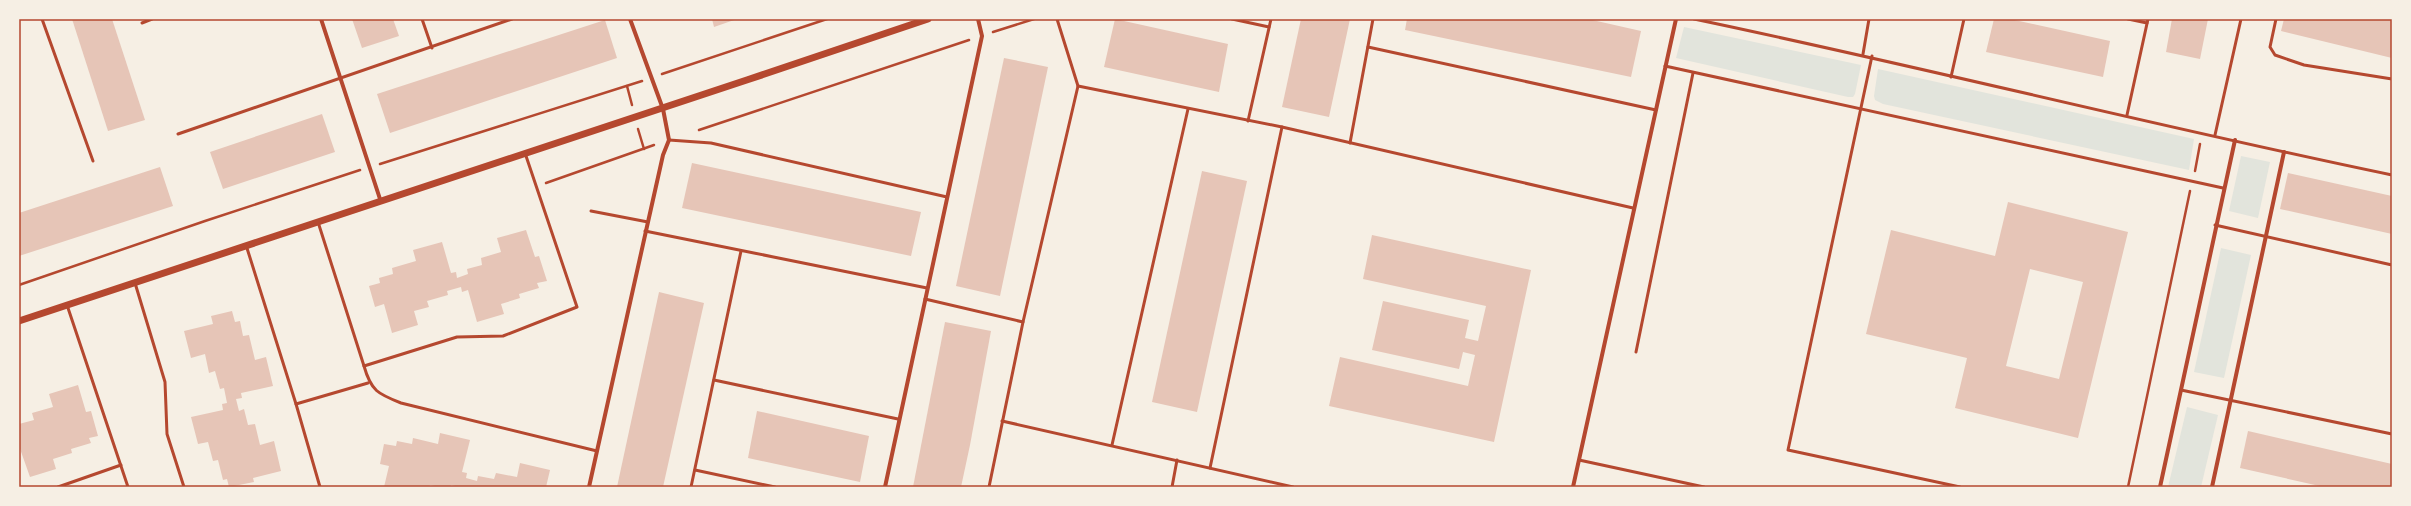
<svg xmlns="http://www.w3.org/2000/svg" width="2411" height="506" font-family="'Asap Condensed',sans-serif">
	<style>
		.green { fill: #e2e4dc }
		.building { fill: #e6c5b7; fill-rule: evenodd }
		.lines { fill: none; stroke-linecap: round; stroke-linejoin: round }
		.path { stroke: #b5482f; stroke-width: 2.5 }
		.service { stroke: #b5482f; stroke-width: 3 }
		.minor { stroke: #b5482f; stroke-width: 4 }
		.tertiary { stroke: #b5482f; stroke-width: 7 }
		.neatline { fill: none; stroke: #b5482f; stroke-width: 1.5 }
	</style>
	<rect width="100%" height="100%" fill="#f6efe4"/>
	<g class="green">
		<path d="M1684,27l177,38 -6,29 -2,3h-5l-172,-39z"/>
		<path d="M1878,69l316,70 -5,31 -306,-66 -8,-4 -1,-4z"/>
		<path d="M2241,156l29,6 -12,56 -29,-7z"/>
		<path d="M2221,248l30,7 -27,123 -30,-6z"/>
		<path d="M2187,407l31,8 -17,72h-33z"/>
	</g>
	<g class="building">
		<path d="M72,19h40l33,101 -37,11z"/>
		<path d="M352,19h41l6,17 -37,12z"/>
		<path d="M712,19h25l-23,8z"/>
		<path d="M1115,19l113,25 -9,48 -115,-25z"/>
		<path d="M1301,19h49l-21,98 -47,-10z"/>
		<path d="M1407,19h181l53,12 -10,46 -226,-47z"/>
		<path d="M1994,19h16l100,22 -7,36 -117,-25z"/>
		<path d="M2172,19h36l-8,40 -34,-7z"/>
		<path d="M2284,19h108v39l-111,-27z"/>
		<path d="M605,20l12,38 -227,75 -13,-39z"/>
		<path d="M1004,58l44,9 -48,229 -44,-10z"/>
		<path d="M322,114l13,38 -112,37 -13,-37z"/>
		<path d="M692,163l229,49 -10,44 -229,-48z"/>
		<path d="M160,167l13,39 -154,50v-43z"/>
		<path d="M1202,171l45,10 -50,231 -45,-10z"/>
		<path d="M2288,173l104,23v38l-112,-25z"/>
		<path d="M2008,202l120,30 -50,206 -123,-30 12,-50 -101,-24 25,-104 104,26zM2030,269l53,13 -24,97 -53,-13z"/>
		<path d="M526,230l9,27 4,-1 8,25 -10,2 2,5 -20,6 1,4 -19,6 3,10 -27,8 -9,-32 -6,2 -1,-5 -14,4 1,4 -21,6 2,6 -15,4 4,14 -26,8 -8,-29 -9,3 -6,-21 11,-3 -1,-5 14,-4 -1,-6 24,-7 -3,-11 29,-8 9,31 5,-1 1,6 11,-4 -1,-5 15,-4 -1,-7 20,-6 -4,-14z"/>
		<path d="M1372,235l159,35 -37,172 -165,-36 11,-49 128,29 7,-31 -12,-3 -4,17 -87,-19 11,-49 86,19 -4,18 13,3 8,-35 -123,-27z"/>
		<path d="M659,292l45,11 -41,184h-46z"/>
		<path d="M232,311l3,11 5,-1 3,15 6,-1 6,25 11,-3 7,29 -32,7 1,5 -6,1 3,12 5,-2 4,16 7,-1 5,21 14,-4 7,30 -28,7 1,4 -25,5 -2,-8 -4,1 -5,-20 -5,1 -5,-19 -10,2 -7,-27 32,-7 -1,-6 5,-1 -3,-15 -4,1 -5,-18 -6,2 -4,-19 -14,4 -7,-27 29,-7 -2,-8z"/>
		<path d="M945,322l46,9 -21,114 -9,42h-48z"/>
		<path d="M78,385l8,27 5,-1 7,25 -9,2 2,5 -20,6 1,4 -19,6 3,10 -26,8 -11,-31v-22l15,-4 -2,-7 21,-6 -4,-13z"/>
		<path d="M757,411l112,25 -9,46 -112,-24z"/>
		<path d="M2248,431l144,33v23h-68l-84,-19z"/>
		<path d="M440,433l30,7 -8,32 5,1 -1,5 11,3 1,-5 16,3 2,-6 21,4 3,-14 30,7 -4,17h-86l-9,-2 -1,2h-10l-10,-2 -1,2h-45l5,-21 -9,-2 4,-20 12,2 1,-5 15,3 1,-6 25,6z"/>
	</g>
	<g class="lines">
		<g class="path">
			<path d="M993,32l41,-13"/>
			<path d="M662,74l165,-55"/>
			<path d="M627,86l5,19"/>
			<path d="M638,129l6,20"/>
			<path d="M699,130l270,-90"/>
			<path d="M380,164l262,-83"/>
			<path d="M2195,171l5,-27"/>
			<path d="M546,183l108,-38"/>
			<path d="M19,285l186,-64 155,-51"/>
			<path d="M2128,487l62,-296"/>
		</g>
		<g class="service">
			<path d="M42,19l51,142"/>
			<path d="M422,19l10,29"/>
			<path d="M1232,19l37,8"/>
			<path d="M1694,19c234,49 465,108 698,156"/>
			<path d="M2128,19l19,4"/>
			<path d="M2276,19l-6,28 5,8 29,10 88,14"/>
			<path d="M142,23l10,-4"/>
			<path d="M1368,47l288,63"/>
			<path d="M1863,54l6,-35"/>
			<path d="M1872,56l-84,394 172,37"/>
			<path d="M1665,66l558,122"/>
			<path d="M1951,77l13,-58"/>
			<path d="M1078,86l204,41 351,81"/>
			<path d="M2127,115l21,-96"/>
			<path d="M1248,121l23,-102"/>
			<path d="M178,134l334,-115"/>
			<path d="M2215,135l26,-116"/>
			<path d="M669,140l42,3 236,54"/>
			<path d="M1350,143l23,-124"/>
			<path d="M591,211l57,11"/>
			<path d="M318,222l46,144 93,-29 46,-1 74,-29 -52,-154"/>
			<path d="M2215,225l177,40"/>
			<path d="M645,231l282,57"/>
			<path d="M246,245l50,159 24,83"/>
			<path d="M135,283l30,99 2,52 17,53"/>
			<path d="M925,299l98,23"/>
			<path d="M67,305l61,182"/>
			<path d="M1636,352l57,-279"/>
			<path d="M364,366c7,25 14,28 37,37l196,48"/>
			<path d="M714,380l184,39"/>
			<path d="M2181,390l211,44"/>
			<path d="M296,404l72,-21"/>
			<path d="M1002,421l291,66"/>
			<path d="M1112,445l76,-336"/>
			<path d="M1579,460l125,27"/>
			<path d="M1210,468l72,-341"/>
			<path d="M695,470l80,17"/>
			<path d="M58,487l63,-22"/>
			<path d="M691,487l50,-236"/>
			<path d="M989,487l34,-165 55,-236 -21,-67"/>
			<path d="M1172,487l5,-27"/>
		</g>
		<g class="minor">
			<path d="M321,19l59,180"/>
			<path d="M589,487l59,-265 15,-67 6,-15 -6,-31 -33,-90"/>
			<path d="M885,487l97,-451 -4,-17"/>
			<path d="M1573,487l103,-468"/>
			<path d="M2160,487l75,-347"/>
			<path d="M2212,487l72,-335"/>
		</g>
		<path class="tertiary" d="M19,321c303,-103 607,-199 909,-302"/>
	</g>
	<rect width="2411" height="506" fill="none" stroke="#f6efe4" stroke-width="40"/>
	<rect x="20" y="20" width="2371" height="466" class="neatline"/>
</svg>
